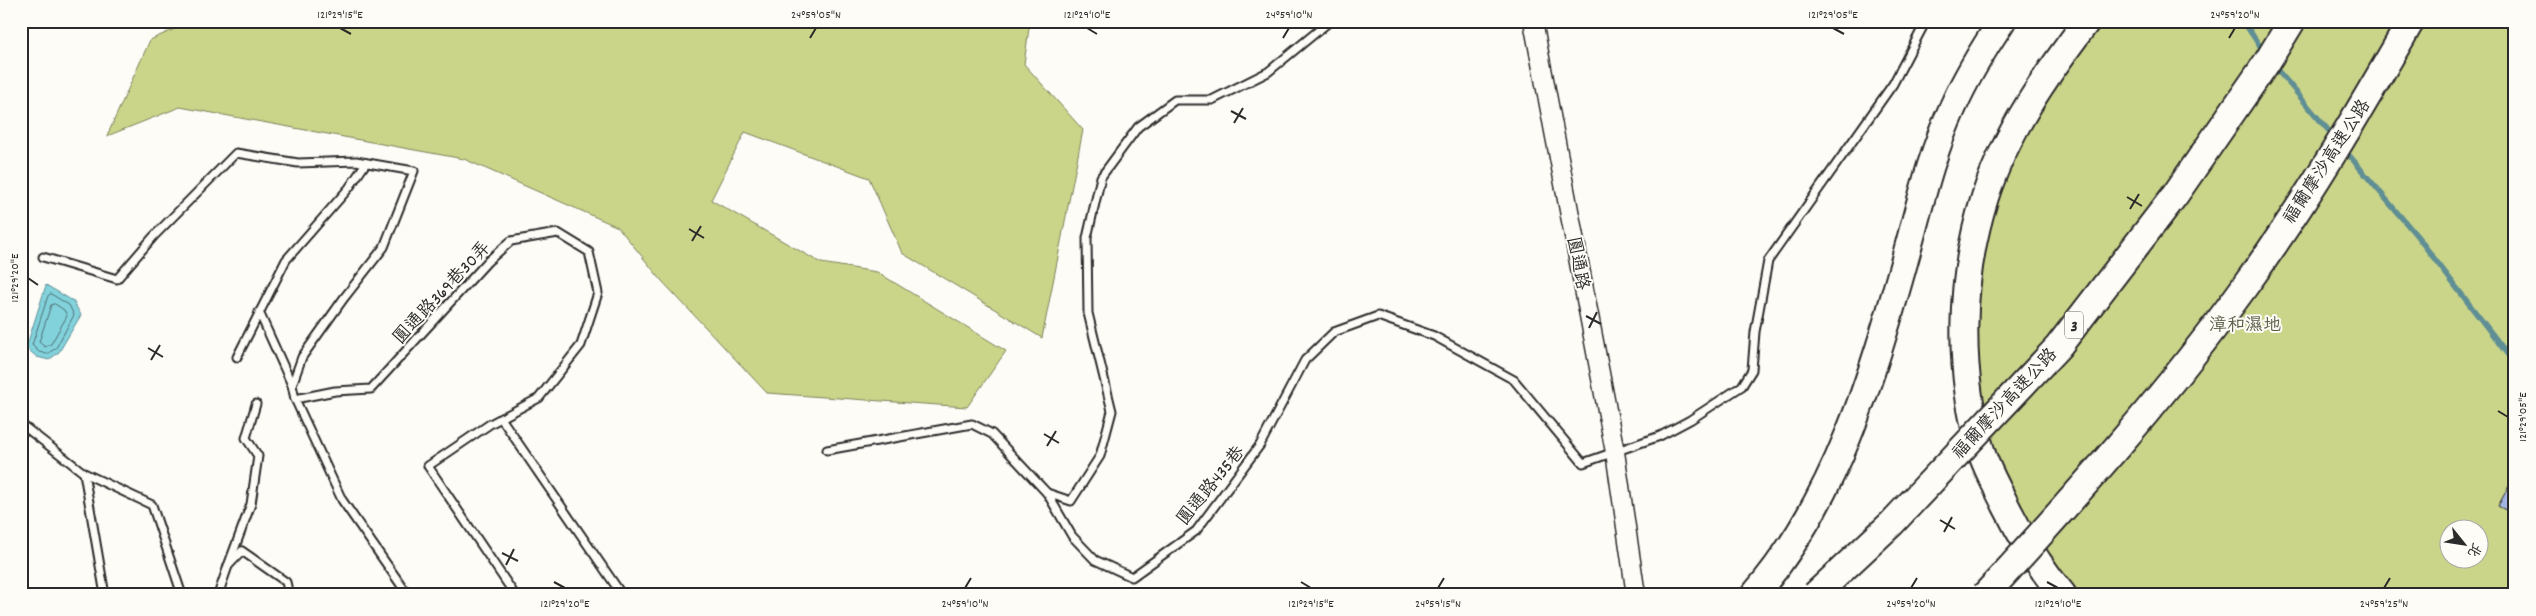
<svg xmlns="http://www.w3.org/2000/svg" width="2536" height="616" font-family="Dekko,'LXGW WenKai TC',sans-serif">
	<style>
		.green { fill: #cbd589; stroke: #7b805a; fill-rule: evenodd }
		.water { fill: #82d2dc; stroke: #5f8f95 }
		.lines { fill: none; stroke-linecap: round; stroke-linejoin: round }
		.shore { stroke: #4e6e72; stroke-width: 1 }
		.stream { stroke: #5f8f95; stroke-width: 5.5 }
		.building { fill: #a2b5e4; stroke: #2b2b2b }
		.service-casing { stroke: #2b2b2b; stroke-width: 11 }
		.tertiary-casing { stroke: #2b2b2b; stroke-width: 21 }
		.motorway-casing { stroke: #2b2b2b; stroke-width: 30 }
		.service { stroke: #fdfcf7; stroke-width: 7 }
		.tertiary { stroke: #fdfcf7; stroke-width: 18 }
		.motorway { stroke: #fdfcf7; stroke-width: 26 }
		.motorway-bridge-casing { stroke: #2b2b2b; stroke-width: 30; stroke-linecap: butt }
		.motorway-bridge { stroke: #fdfcf7; stroke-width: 26 }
		.ticks { fill: none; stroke: #2b2b2b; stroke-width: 2 }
		.labels { text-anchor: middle; stroke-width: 4; stroke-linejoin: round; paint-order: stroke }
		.shield { fill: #fdfcf7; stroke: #6a6a68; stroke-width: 1 }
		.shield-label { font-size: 16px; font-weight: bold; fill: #2b2b2b }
		.street-label { font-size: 18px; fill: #2b2b2b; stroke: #fdfcf7 }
		.park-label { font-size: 18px; fill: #5b5e47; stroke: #fdfcf7 }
		.neatline { fill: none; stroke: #2b2b2b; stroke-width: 2 }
		.ticks-label { font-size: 12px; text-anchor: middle; fill: #2b2b2b }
	</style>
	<rect width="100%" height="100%" fill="#fdfcf7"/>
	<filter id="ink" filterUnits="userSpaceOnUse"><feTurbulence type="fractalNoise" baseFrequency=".02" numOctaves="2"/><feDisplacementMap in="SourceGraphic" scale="10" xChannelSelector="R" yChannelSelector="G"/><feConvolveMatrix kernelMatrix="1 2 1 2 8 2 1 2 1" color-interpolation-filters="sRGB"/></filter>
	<g filter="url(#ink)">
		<g class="green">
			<path d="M193,21h837l-6,43 59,66 -41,208 -140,-85 -33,-75 -124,-46 -34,68 110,63 56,9 129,79 -39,56 -200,-14 -105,-112 -44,-54 -154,-68 -284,-52 -73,29 43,-96z"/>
			<path d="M2104,21h411v574h-437l-32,-39 -51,-93 -14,-47 -6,-111 9,-66 21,-67 36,-65zM2448,528h30v30h-30z"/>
		</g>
		<path class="water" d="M46,285l27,16 8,14 -22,37 -10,8 -12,-3 -11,-9z"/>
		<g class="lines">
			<g class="shore">
				<path d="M51,294l18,11 5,10 -18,33 -9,6 -8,-2 -7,-7 16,-49z"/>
				<path d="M55,304l9,6 3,6 -16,28 -6,3 -6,-5 12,-37z"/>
			</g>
			<g class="stream">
				<path d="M2243,21l21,31"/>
				<path d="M2274,66l60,71"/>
				<path d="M2343,148l74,88 98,128"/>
			</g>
		</g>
		<path class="building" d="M2515,475v40l-17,-9z"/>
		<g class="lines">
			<g class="service-casing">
				<g id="service">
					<path d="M1330,21l-62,51 -56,28h-37l-37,27 -37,50 -14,61 1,75 24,98 -12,45 -29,45 -24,-8 25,43 23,24 37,17 64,-46 64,-86 45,-85 29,-28 44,-16 56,20 80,44 69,83 77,-27 30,-16 52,-34 10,-16 3,-38 13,-71 125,-177 33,-63"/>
					<path d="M43,257l74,22 37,-43 82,-83 62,10 58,-2 58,10 -30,76 -40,51 -42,59 -10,28 3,14 47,101 66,95"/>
					<path d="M259,312l33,73"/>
					<path d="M237,357l49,-97 63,-72 17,-25"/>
					<path d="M295,399l40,-8 36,-2 117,-128 23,-20 47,-8 31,19 9,41 -17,52 -42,53 -49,26 -62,42 87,129"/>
					<path d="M501,418l121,177"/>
					<path d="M21,424l63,49 21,122"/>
					<path d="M827,450l145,-26 20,10 55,59"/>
					<path d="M84,473l68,32 30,90"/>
					<path d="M228,566l23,-62 7,-48 -12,-18 10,-34"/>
					<path d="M218,595l10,-29 14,-15 44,31 3,13"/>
				</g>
			</g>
			<g class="tertiary-casing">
				<path id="tertiary" d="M1533,21l82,431 21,143"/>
			</g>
			<g class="motorway-casing">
				<g id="motorway">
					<path d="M1754,595c82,-94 118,-218 151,-336 14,-51 26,-105 48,-152 13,-30 31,-59 49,-86"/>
					<path d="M2063,595c-24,-28 -41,-57 -57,-89 -8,-17 -18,-34 -24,-52 -25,-82 -23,-175 3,-257 21,-65 61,-122 102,-176"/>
				</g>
			</g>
			<use href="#service" class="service"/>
			<use href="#tertiary" class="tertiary"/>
			<use href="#motorway" class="motorway"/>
			<g class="motorway-bridge-casing">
				<g id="motorway-bridge">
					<path d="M1815,595l77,-72 166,-176 117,-152 92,-133 25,-41"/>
					<path d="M1985,595c91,-99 181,-200 260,-309 61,-84 114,-174 166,-265"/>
				</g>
			</g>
			<use href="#motorway-bridge" class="motorway-bridge"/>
		</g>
	</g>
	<path class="ticks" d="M340,28l11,6M1087,28l10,6M1833,28l11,6M810,38l6,-10M1283,38l6,-10M2229,38l6,-10M1231,111l15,8M1234,123l9,-15M2127,197l15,9M2130,209l9,-15M689,229l15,9M692,241l9,-15M28,278l10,7M1586,316l15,8M1589,328l8,-16M148,348l15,9M151,360l9,-15M2498,411l10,6M1044,434l15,9M1047,446l9,-15M1940,520l15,9M1944,532l8,-15M502,553l16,8M506,565l8,-16M554,582l11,6M1301,582l10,6M2047,582l11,6M965,588l6,-10M1438,588l6,-10M1911,588l6,-10M2384,588l6,-10"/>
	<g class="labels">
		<rect class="shield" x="2065" y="311.5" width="18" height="27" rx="4"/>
		<g class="shield-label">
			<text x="2074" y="331">3</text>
		</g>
		<g class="street-label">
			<text transform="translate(2326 161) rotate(-57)" y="6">福爾摩沙高速公路</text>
			<text transform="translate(1579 263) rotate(79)" y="6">圓通路</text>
			<text transform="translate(441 292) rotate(-47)" y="6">圓通路369巷30弄</text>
			<text transform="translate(2004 403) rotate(-47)" y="6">福爾摩沙高速公路</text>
			<text transform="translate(1210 485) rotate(-51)" y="6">圓通路435巷</text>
		</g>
		<g class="park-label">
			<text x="2245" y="330">漳和濕地</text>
		</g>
	</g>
	<rect width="2536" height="616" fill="none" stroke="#fdfcf7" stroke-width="55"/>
	<g transform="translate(2464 544) rotate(120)"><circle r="24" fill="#fdfcf7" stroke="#a9a8a5"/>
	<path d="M0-4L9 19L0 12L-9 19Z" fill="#2b2b2b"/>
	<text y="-8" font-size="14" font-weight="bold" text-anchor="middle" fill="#2b2b2b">北</text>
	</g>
	<rect x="28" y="28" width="2480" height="560" class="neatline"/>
	<g class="ticks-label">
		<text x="340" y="18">121°29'15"E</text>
		<text x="816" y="18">24°59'05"N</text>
		<text x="1087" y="18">121°29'10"E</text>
		<text x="1289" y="18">24°59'10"N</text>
		<text x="1833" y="18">121°29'05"E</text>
		<text x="2235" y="18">24°59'20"N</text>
		<text transform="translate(14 278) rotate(-90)" y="4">121°29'20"E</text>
		<text transform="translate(2522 417) rotate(-90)" y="4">121°29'05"E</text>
		<text x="565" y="607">121°29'20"E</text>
		<text x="965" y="607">24°59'10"N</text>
		<text x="1311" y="607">121°29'15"E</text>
		<text x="1438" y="607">24°59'15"N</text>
		<text x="1911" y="607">24°59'20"N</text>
		<text x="2058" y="607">121°29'10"E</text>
		<text x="2384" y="607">24°59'25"N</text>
	</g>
</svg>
